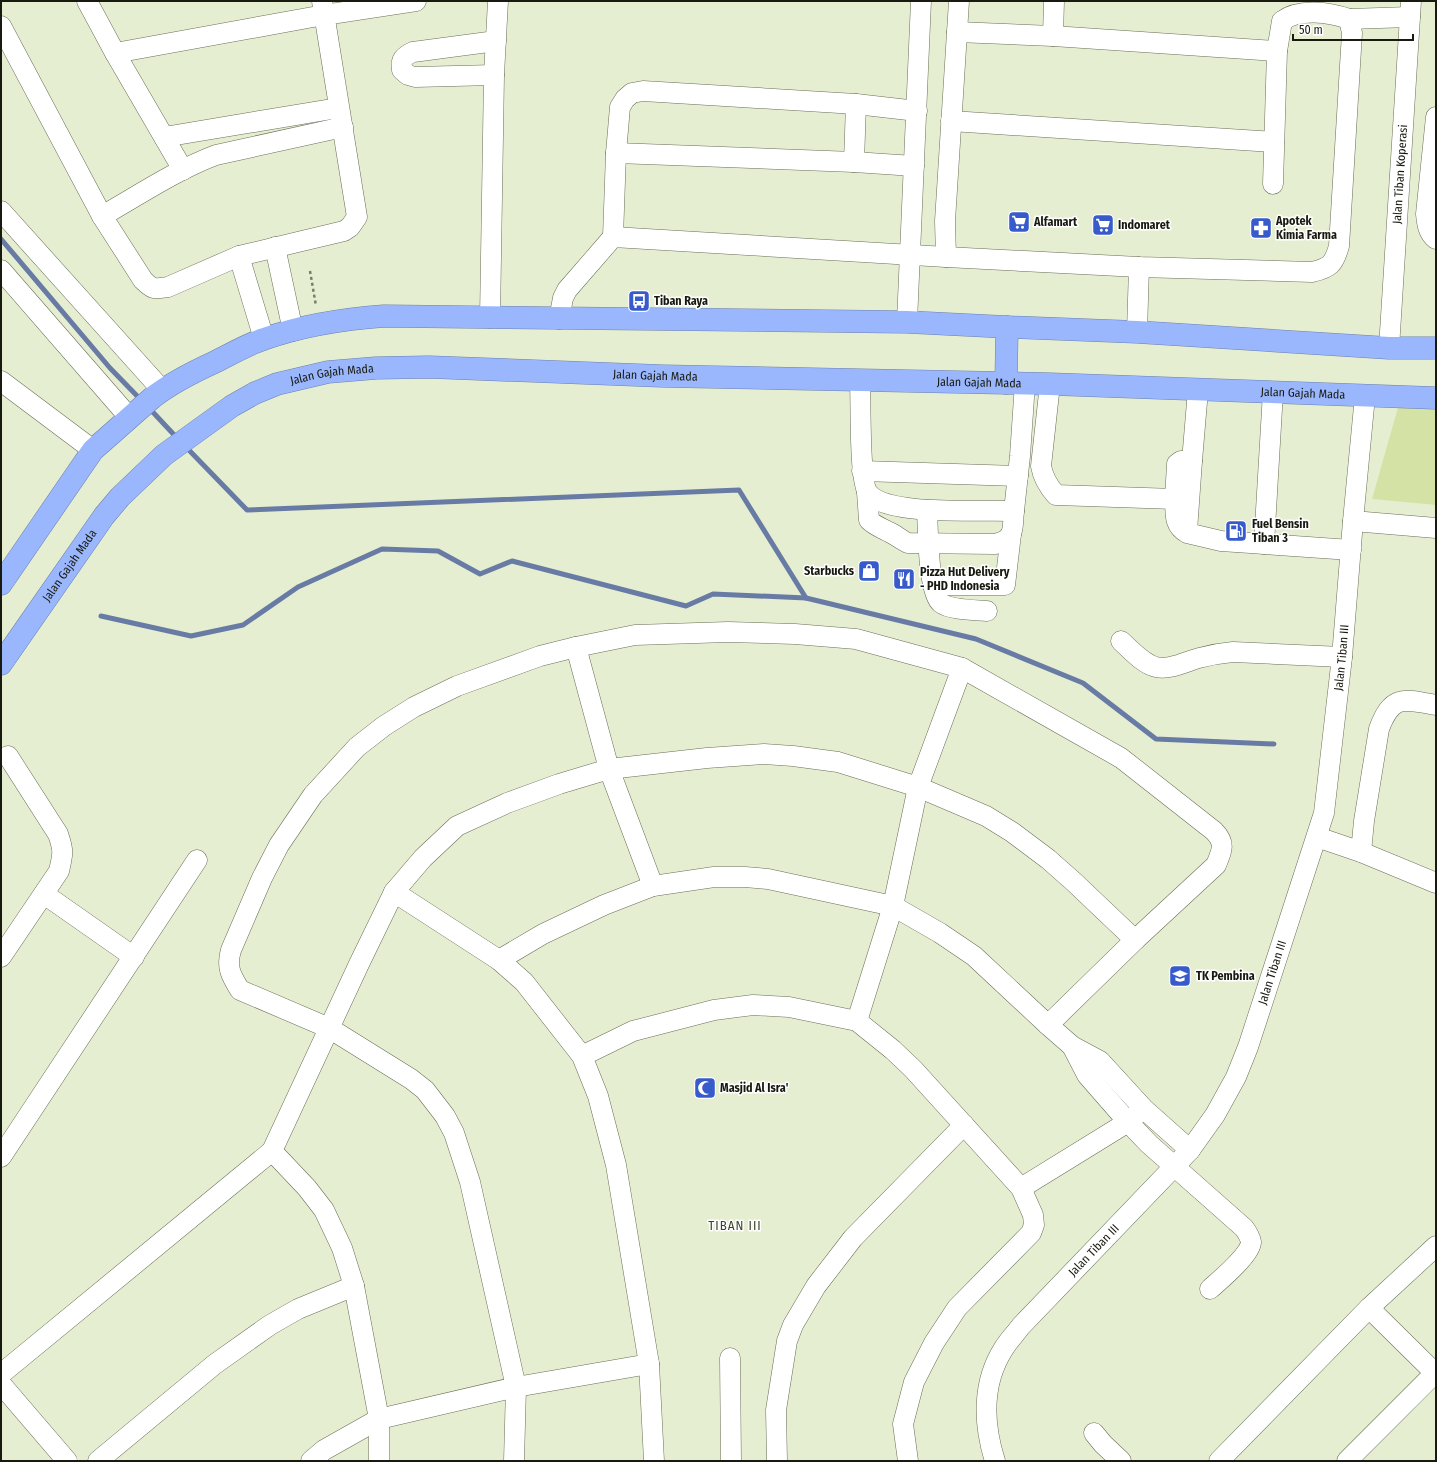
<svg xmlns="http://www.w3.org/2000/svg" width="1437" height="1462" font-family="'Fira Sans Condensed',sans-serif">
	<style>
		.green { fill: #d4e3a5 }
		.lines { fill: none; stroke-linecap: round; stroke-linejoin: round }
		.stream { stroke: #687ba4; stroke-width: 5 }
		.minor-casing { stroke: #686f56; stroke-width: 21 }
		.highway-casing { stroke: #6c80ab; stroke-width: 23 }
		.path { stroke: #787d6a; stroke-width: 2.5; stroke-dasharray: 3 3; stroke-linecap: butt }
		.minor { stroke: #fff; stroke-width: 20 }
		.highway { stroke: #9ab7fe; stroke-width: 22 }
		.labels { text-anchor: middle; stroke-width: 3; stroke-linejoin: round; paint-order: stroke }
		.street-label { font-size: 12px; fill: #181a10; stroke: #fff }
		.poi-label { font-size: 12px; font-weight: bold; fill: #181a10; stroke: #fff; text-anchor: start }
		.neighbourhood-label { font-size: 13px; letter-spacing: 1px; fill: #3d432b; stroke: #fff }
	</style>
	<rect width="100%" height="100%" fill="#e6eed2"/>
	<path class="green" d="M1399,404l37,2v99l-64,-6z"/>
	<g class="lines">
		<g class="stream">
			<path d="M1,239l109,129 32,33"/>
			<path d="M149,408l29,31"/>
			<path d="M185,446l62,64 492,-20 67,108"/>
			<path d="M101,616l90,20 52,-11 55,-38 84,-38 56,2 42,23 32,-13 174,45 27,-12 93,4 170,41 107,44 73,56 118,5"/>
		</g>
		<g class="minor-casing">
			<g id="minor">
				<path d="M87,1l28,52 68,117"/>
				<path d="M1349,19l61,-2"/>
				<path d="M1,26l101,190 41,64c10,10 11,9 25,7l71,-31 105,-25 6,-4 7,-10c-11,-72 -24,-144 -35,-216"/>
				<path d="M957,32l96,4 224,15"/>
				<path d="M1053,36l1,-35"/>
				<path d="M115,53l209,-38 92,-14"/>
				<path d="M494,75l-79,2 -7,-2 -6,-5c-2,-10 2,-14 11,-18l83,-11"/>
				<path d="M1436,117l-10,97c1,10 2,19 10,25"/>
				<path d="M951,121l323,21"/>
				<path d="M164,137l174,-29"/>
				<path d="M616,153l238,9 60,4"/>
				<path d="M854,162l2,-58"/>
				<path d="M1,211l161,179"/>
				<path d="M102,216c37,-21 74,-46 114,-61l127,-28"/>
				<path d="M613,237l3,-84 4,-46 5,-8 7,-6 11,-2 213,13 61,7"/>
				<path d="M275,247l18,84"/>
				<path d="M239,256l25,83"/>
				<path d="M946,257l-1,-36 14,-220"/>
				<path d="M1,270l128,147"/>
				<path d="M490,318l4,-243 4,-74"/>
				<path d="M559,319l4,-21 4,-8 46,-53 333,20 193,10 173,5c18,-4 22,-8 27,-26l13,-213 -3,-14c-20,-7 -50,-11 -67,2l-5,30 -4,133"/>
				<path d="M907,322l14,-321"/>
				<path d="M1137,332l2,-65"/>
				<path id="s1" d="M1389,348l22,-347"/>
				<path d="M1,381l92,69"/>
				<path d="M860,381c1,19 -1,100 8,112 19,24 115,16 146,18l6,-55 5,-73"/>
				<path d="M1050,384l-9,82c2,12 7,20 15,29l119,4c1,14 -2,26 12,34l34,8 130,9"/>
				<path d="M862,471l156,5"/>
				<path d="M867,492l2,28c6,6 13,8 20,12 7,3 12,8 19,11l87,1c21,-5 17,-15 19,-33"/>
				<path d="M1175,499l2,-35 4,-3h11l6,-71"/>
				<path d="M927,510c1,18 1,83 14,93 9,7 34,7 46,8"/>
				<path d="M1353,521l83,7"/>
				<path d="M1187,531l5,-70"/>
				<path d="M1264,544l9,-152"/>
				<path d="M933,585h72l6,-51"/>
				<path d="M1121,641c10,9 22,23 35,26 15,3 29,-5 43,-9 11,-3 22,-5 34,-6l109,5"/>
				<path d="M576,647l33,122 44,117"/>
				<path d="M1317,837l44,15 75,31"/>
				<path d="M1361,852l3,-31 15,-92c13,-35 25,-30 57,-24"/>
				<path d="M394,892l105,68 25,22 58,74 16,40 18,69 33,199 5,97"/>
				<path d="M44,894l90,63"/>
				<path d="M1,957l58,-86c4,-17 5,-20 -1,-37l-50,-78"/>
				<path d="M499,960l44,-26 61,-29 49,-19 61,-9h31l23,2 125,27 47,27 34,23 74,69 24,21 28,15 44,48 46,41"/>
				<path d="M857,1021l36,-115 25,-119 44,-119"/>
				<path d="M1072,1046l15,29 41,47 21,22 95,84c3,4 6,9 7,14 1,11 -32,39 -41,47"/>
				<path d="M582,1056l51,-25 81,-21 39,-5 36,2 68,14 36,29 20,19 108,119 12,27 1,10 -3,8 -74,75 -23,35 -20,39 -11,42 5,37"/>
				<path d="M272,1151l35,37 17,22 18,38 12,38 25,133v42"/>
				<path d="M1,1157l196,-297"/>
				<path d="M1021,1188l107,-66 9,-8"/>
				<path d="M1369,1308l66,65"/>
				<path d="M730,1358l1,103"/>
				<path d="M1,1374l271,-223 87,-187 35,-72 29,-34 34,-32 50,-23 52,-19 50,-15 98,-11 57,-4 29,2 45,6 80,25 68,29 26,16 36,27 26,23 61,58"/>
				<path d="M1,1384l66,77"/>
				<path d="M1094,1433l9,11 18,17"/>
				<path d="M98,1461l117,-97 55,-39 28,-16 56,-23"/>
				<path d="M311,1461l13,-11 55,-31 137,-32 133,-23"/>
				<path d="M514,1461l2,-74 -46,-205 -16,-49 -9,-17 -20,-26 -14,-11 -82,-51 -89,-38c-9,-14 -14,-23 -9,-40l31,-72 17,-33 34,-50 44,-48 27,-21 30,-19 43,-21 83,-30 36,-9 59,-12 93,-3 67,2 61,5 106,29 159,90 93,73c12,12 8,20 2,34l-81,75 -87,85"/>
				<path d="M777,1461l-1,-51 11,-69 6,-16 23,-39 37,-48 111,-113"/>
				<path id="s2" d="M995,1461c-12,-38 -13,-79 9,-113 5,-8 12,-15 17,-22l169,-176 25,-35 21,-38 12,-30 76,-234 18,-156 11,-136 12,-125"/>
				<path d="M1219,1461l150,-153 67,-62"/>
				<path d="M1347,1461l89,-89"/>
			</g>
		</g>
		<g class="highway-casing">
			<g id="highway">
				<path d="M1006,383l1,-56"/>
				<path d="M1,584l92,-134 59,-52c19,-15 41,-26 63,-36 16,-8 33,-18 49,-23 39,-14 80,-20 120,-23l523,6 100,5 130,5 252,16h47"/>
				<path id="s3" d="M1,664l103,-148 16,-19 44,-42 68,-49 23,-13 22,-9 51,-12 48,-4 53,-1 233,9 388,8 386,14"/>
			</g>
		</g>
		<path class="path" d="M310,271l6,35"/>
		<use href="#minor" class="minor"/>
		<use href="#highway" class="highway"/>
	</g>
	<defs>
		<g id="supermarket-square" transform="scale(1.15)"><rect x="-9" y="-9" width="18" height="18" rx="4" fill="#385bcc" stroke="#fff"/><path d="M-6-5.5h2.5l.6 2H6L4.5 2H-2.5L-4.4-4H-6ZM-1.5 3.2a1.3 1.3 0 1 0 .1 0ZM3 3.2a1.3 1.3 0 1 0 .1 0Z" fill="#fff"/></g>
		<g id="pharmacy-square" transform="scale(1.15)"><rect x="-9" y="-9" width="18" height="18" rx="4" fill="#385bcc" stroke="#fff"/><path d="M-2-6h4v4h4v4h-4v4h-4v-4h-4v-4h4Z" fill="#fff"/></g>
		<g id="bus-square" transform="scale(1.15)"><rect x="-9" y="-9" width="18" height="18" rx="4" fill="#385bcc" stroke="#fff"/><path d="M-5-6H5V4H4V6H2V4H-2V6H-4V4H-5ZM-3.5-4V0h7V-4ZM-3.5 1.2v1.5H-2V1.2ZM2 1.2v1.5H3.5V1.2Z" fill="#fff"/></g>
		<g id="fuel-square" transform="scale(1.15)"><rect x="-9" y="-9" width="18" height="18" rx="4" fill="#385bcc" stroke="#fff"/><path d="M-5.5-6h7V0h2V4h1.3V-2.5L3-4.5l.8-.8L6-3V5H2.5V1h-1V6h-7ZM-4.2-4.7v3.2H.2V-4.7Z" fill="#fff"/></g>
		<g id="shop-square" transform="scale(1.15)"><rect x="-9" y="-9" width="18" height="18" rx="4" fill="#385bcc" stroke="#fff"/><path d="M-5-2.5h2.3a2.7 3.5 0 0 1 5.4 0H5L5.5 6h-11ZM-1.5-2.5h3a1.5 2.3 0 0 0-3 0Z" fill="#fff"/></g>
		<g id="restaurant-square" transform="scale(1.15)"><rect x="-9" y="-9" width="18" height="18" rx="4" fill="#385bcc" stroke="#fff"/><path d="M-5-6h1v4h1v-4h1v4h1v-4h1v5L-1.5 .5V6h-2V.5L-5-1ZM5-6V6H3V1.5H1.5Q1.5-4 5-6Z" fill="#fff"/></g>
		<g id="school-square" transform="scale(1.15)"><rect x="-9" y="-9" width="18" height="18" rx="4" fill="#385bcc" stroke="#fff"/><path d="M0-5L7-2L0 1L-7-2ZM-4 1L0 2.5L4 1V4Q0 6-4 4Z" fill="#fff"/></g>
		<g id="mosque-square" transform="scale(1.15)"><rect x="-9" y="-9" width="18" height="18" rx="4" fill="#385bcc" stroke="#fff"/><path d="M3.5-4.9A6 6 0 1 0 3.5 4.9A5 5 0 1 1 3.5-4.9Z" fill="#fff"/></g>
	</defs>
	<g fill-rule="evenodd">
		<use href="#supermarket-square" x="1019" y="222"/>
		<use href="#supermarket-square" x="1103" y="225"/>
		<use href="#pharmacy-square" x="1261" y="228"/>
		<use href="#bus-square" x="639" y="301"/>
		<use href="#fuel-square" x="1236" y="531"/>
		<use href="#shop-square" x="869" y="571"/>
		<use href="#restaurant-square" x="904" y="579"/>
		<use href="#school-square" x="1180" y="976"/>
		<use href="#mosque-square" x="705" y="1088"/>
	</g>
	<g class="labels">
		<g class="street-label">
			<text dy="4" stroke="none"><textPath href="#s1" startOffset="174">Jalan Tiban Koperasi</textPath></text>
			<text dy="4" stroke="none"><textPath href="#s3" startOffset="456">Jalan Gajah Mada</textPath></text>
			<text dy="4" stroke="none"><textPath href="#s3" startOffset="780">Jalan Gajah Mada</textPath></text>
			<text dy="4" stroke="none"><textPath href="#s3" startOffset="1104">Jalan Gajah Mada</textPath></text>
			<text dy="4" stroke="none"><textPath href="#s3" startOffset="1428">Jalan Gajah Mada</textPath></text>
			<text dy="4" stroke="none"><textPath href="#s3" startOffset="120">Jalan Gajah Mada</textPath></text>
			<text dy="4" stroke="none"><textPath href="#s2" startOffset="910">Jalan Tiban III</textPath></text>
			<text dy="4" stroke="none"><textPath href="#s2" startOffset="586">Jalan Tiban III</textPath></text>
			<text dy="4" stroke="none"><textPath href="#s2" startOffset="250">Jalan Tiban III</textPath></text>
		</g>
		<g class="poi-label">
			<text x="1276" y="225">Apotek<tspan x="1276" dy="14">Kimia Farma</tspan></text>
			<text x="1034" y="226">Alfamart</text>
			<text x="1118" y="229">Indomaret</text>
			<text x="654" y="305">Tiban Raya</text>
			<text x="1252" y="528">Fuel Bensin<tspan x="1252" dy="14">Tiban 3</tspan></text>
			<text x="854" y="575" text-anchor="end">Starbucks</text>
			<text x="920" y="576">Pizza Hut Delivery<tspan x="920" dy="14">- PHD Indonesia</tspan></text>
			<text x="1196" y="980">TK Pembina</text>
			<text x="720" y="1092">Masjid Al Isra'</text>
		</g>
		<g class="neighbourhood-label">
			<text x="735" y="1230">TIBAN III</text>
		</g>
	</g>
	<rect width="1437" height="1462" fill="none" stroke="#181a10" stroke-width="4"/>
	<path d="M1293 34v6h120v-6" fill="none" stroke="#181a10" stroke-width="2"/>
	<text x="1299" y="34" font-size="12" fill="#181a10" stroke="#ffffff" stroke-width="3" paint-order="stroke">50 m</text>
</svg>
